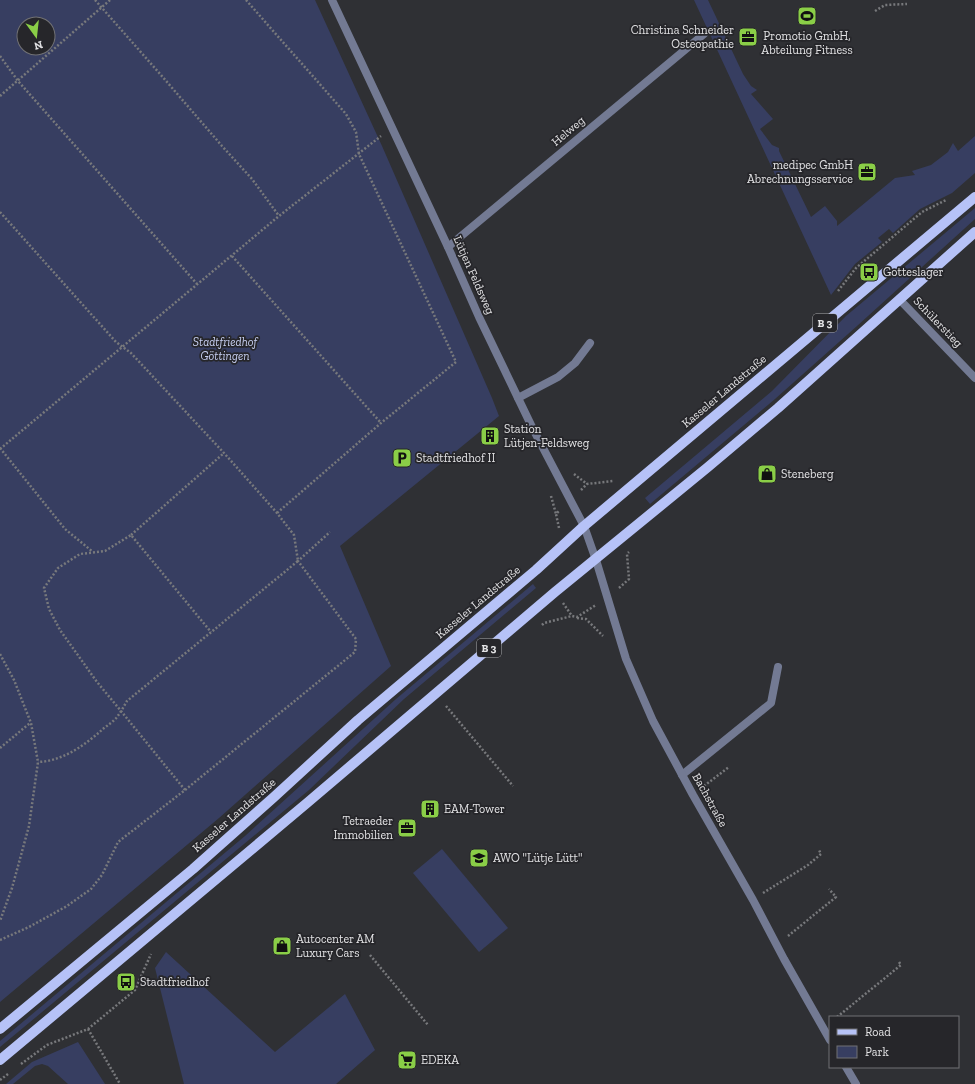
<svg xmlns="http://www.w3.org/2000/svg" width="975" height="1084" font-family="'Zilla Slab',serif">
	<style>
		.green { fill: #373e61; fill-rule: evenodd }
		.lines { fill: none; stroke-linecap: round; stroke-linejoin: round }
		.path { stroke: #78797c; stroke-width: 2.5; stroke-dasharray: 2 2; stroke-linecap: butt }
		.lane { stroke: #737a93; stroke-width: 8 }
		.street { stroke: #737a93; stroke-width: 8 }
		.primary { stroke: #b6c2f7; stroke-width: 10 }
		.labels { text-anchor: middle; stroke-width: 3.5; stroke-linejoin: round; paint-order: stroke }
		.shield { fill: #26262a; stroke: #aaaaac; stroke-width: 1 }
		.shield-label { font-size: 11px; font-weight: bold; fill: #e2e2e4 }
		.poi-label { font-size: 12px; fill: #e2e2e4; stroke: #26262a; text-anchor: start }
		.street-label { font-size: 12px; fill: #e2e2e4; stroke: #26262a }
		.park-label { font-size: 12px; font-style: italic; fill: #c7cff1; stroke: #26262a }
	</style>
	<rect width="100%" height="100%" fill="#2f3034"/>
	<g class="green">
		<path d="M0,0h315l67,146 110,252 7,18 -159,130 51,120 -172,152 -219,184zM24,24h24v24h-24z"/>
		<path d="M694,0h14l35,74 8,12 6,4 -6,4 22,25 -13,10 12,16 7,3v3l32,66 14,-11 12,15v5l58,-48 20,-3 -3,-4 19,-6 17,-13 5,-9 5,8 17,-15v37l-23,20 -32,16 -27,24 -4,-4 -11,9 4,4 -27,22 -24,31z"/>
		<path d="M975,208v11l-118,107 -82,73 -125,105 -5,-6 127,-107 74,-75z"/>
		<path d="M533,584l3,4 -132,111 -95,91 -309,257v-6l245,-205 151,-137z"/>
		<path d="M442,849l66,79 -29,24 -66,-79z"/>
		<path d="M166,952l109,100 70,-58 30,56 -39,34h-152l-29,-116z"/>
		<path d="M78,1042l27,42h-37l-20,-18 -6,-2 -7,2 -22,18h-7l26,-22z"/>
	</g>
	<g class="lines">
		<g class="path">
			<path d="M95,0l66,75 61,71 30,33 27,37"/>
			<path d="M246,0l100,114 10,18 3,22 97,208 -75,61 -104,90"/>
			<path d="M875,11l10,-6 22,-1"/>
			<path d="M0,56l18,25 179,203"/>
			<path d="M0,96l110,-96"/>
			<path d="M0,212l116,130 15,11 93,100 53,60 17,22 4,26 -171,140c-3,5 -6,11 -10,16 -3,4 -9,8 -14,12 -18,16 -40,32 -65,33"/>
			<path d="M232,256l149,167"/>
			<path d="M838,291l18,-23 66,-56 24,-12"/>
			<path d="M0,448l65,81 28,23"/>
			<path d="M0,449l279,-233 102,-80"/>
			<path d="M574,474l13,10"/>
			<path d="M581,490l6,-6 26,-3"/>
			<path d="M551,496l5,18"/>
			<path d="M559,528l-3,-14 4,-4"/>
			<path d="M131,535l93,-82"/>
			<path d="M619,588l10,-9 -2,-25 2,-2"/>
			<path d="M563,603l9,13"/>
			<path d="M577,618l9,1 17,17"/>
			<path d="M542,625l2,-2 28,-7 5,1 19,-12"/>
			<path d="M0,654l14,26 17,43 7,39 -9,64 -17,62 -12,33"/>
			<path d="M446,706l67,80"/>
			<path d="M0,748l30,-25"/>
			<path d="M704,786l25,-19"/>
			<path d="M185,790l-64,-79 -24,-29 -37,-52 -11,-21 -5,-21 14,-20 22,-14 25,-3 26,-16 80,97"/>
			<path d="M763,893l45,-28 13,-11 -2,-4"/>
			<path d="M788,936l48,-39 -7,-8"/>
			<path d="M0,940l29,-13 38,-21 24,-17 11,-14 16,-33 67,-52 170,-138 1,-13 -58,-78 32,-29"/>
			<path d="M370,955l58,70"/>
			<path d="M837,1017l64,-52 -2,-3"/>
			<path d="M88,1029l32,55"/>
			<path d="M21,1064l26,-19 41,-16 47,-39 16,-36"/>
			<path d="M0,1080l8,-6"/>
		</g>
		<g class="lane">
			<path d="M518,398l40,-21 17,-14 15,-20"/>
			<path d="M682,775l89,-72 7,-36"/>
		</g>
		<g class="street">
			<path d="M332,0l116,247 31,70 53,110 52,99 12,34 30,99 27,62 40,74 60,105 31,59 46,81"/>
			<path d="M448,247l256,-213"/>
			<path d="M900,300l75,78"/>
			<path d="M846,1067l10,17"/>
		</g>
		<g class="primary">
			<path d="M0,1029l193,-160 81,-72 84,-77 178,-150 48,-44 391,-329"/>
			<path d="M0,1060l307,-257 248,-211 153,-125 70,-59 197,-176"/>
		</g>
	</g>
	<defs>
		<g id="stadium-square" transform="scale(1)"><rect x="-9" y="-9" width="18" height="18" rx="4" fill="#8ace47" stroke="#26262a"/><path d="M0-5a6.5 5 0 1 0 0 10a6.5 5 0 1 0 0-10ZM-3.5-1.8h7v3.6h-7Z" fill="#111"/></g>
		<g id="office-square" transform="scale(1)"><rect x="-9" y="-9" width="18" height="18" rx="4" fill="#8ace47" stroke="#26262a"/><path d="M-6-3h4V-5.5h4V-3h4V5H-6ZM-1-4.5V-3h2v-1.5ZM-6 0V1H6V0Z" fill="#111"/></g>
		<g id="bus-square" transform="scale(1)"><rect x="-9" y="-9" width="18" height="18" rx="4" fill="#8ace47" stroke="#26262a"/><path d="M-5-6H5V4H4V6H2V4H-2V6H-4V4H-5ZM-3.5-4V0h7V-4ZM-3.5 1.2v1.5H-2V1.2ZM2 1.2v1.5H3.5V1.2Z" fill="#111"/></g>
		<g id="building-square" transform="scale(1)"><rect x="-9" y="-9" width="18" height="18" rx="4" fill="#8ace47" stroke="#26262a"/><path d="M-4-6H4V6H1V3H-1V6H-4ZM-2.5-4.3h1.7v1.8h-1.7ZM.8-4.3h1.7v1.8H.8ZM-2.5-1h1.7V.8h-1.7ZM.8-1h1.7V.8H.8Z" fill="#111"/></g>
		<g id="parking-square" transform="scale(1)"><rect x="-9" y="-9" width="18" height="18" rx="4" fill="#8ace47" stroke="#26262a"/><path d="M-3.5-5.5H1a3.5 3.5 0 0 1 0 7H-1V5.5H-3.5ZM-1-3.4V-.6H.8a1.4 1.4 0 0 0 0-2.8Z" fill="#111"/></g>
		<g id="shop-square" transform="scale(1)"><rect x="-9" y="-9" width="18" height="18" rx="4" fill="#8ace47" stroke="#26262a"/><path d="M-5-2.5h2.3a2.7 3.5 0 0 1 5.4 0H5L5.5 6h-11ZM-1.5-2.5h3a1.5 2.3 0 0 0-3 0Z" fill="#111"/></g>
		<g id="school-square" transform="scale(1)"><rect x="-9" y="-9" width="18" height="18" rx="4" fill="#8ace47" stroke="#26262a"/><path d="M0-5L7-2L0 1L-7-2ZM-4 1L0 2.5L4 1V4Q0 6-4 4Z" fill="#111"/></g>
		<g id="supermarket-square" transform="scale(1)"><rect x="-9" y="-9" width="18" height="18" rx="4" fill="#8ace47" stroke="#26262a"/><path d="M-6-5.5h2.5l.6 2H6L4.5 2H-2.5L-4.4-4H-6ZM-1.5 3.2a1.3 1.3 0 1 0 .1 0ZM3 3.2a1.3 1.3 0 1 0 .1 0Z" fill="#111"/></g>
	</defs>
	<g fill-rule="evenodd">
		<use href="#stadium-square" x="807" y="16"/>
		<use href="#office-square" x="748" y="37"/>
		<use href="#office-square" x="867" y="172"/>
		<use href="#bus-square" x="869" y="272"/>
		<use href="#building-square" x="490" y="436"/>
		<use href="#parking-square" x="402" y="458"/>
		<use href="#shop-square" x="767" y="474"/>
		<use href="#building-square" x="430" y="809"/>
		<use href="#office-square" x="407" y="828"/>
		<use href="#school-square" x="479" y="858"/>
		<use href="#shop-square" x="282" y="946"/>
		<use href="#bus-square" x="126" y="982"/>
		<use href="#supermarket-square" x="407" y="1060"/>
	</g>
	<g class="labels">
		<g class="shield">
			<rect x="813" y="314" width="24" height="18" rx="3"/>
			<rect x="477" y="639" width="24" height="18" rx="3"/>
		</g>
		<g class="shield-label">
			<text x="825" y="327">B 3</text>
			<text x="489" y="652">B 3</text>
		</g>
		<g class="poi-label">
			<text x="734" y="34" text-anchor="end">Christina Schneider<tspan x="734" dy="14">Osteopathie</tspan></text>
			<text x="807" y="40" text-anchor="middle">Promotio GmbH,<tspan x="807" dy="14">Abteilung Fitness</tspan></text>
			<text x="853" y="169" text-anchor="end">medipec GmbH<tspan x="853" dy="14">Abrechnungsservice</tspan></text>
			<text x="883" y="276">Gotteslager</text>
			<text x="504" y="433">Station<tspan x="504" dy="14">Lütjen-Feldsweg</tspan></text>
			<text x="416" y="462">Stadtfriedhof II</text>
			<text x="781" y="478">Steneberg</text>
			<text x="444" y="813">EAM-Tower</text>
			<text x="393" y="825" text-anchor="end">Tetraeder<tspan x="393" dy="14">Immobilien</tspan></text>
			<text x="493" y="862">AWO "Lütje Lütt"</text>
			<text x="296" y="943">Autocenter AM<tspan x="296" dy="14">Luxury Cars</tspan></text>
			<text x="140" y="986">Stadtfriedhof</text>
			<text x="421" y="1064">EDEKA</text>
		</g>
		<g class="street-label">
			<text transform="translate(568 131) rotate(-40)" y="4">Helweg</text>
			<text transform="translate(474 275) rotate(66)" y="4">Lütjen Feldsweg</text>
			<text transform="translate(938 322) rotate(46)" y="4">Schülerstieg</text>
			<text transform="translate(724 391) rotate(-40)" y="4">Kasseler Landstraße</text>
			<text transform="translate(478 602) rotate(-40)" y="4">Kasseler Landstraße</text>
			<text transform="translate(710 800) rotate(61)" y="4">Bachstraße</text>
			<text transform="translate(234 815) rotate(-41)" y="4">Kasseler Landstraße</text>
		</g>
		<g class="park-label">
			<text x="225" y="346">Stadtfriedhof<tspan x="225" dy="14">Göttingen</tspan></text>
		</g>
	</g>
	<rect x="829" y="1016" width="130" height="52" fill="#26262a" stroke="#717174"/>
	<rect x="837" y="1029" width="20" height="6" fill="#b6c2f7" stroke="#717174"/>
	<text x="865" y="1036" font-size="12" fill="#e2e2e4">Road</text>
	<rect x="837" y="1046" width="20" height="12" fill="#373e61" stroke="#717174"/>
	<text x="865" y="1056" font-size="12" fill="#e2e2e4">Park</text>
	<g transform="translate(36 36) rotate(165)"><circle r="19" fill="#26262a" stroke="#717174"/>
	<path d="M0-3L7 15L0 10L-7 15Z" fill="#8ace47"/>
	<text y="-6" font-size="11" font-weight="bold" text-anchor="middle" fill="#e2e2e4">N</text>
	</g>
</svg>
